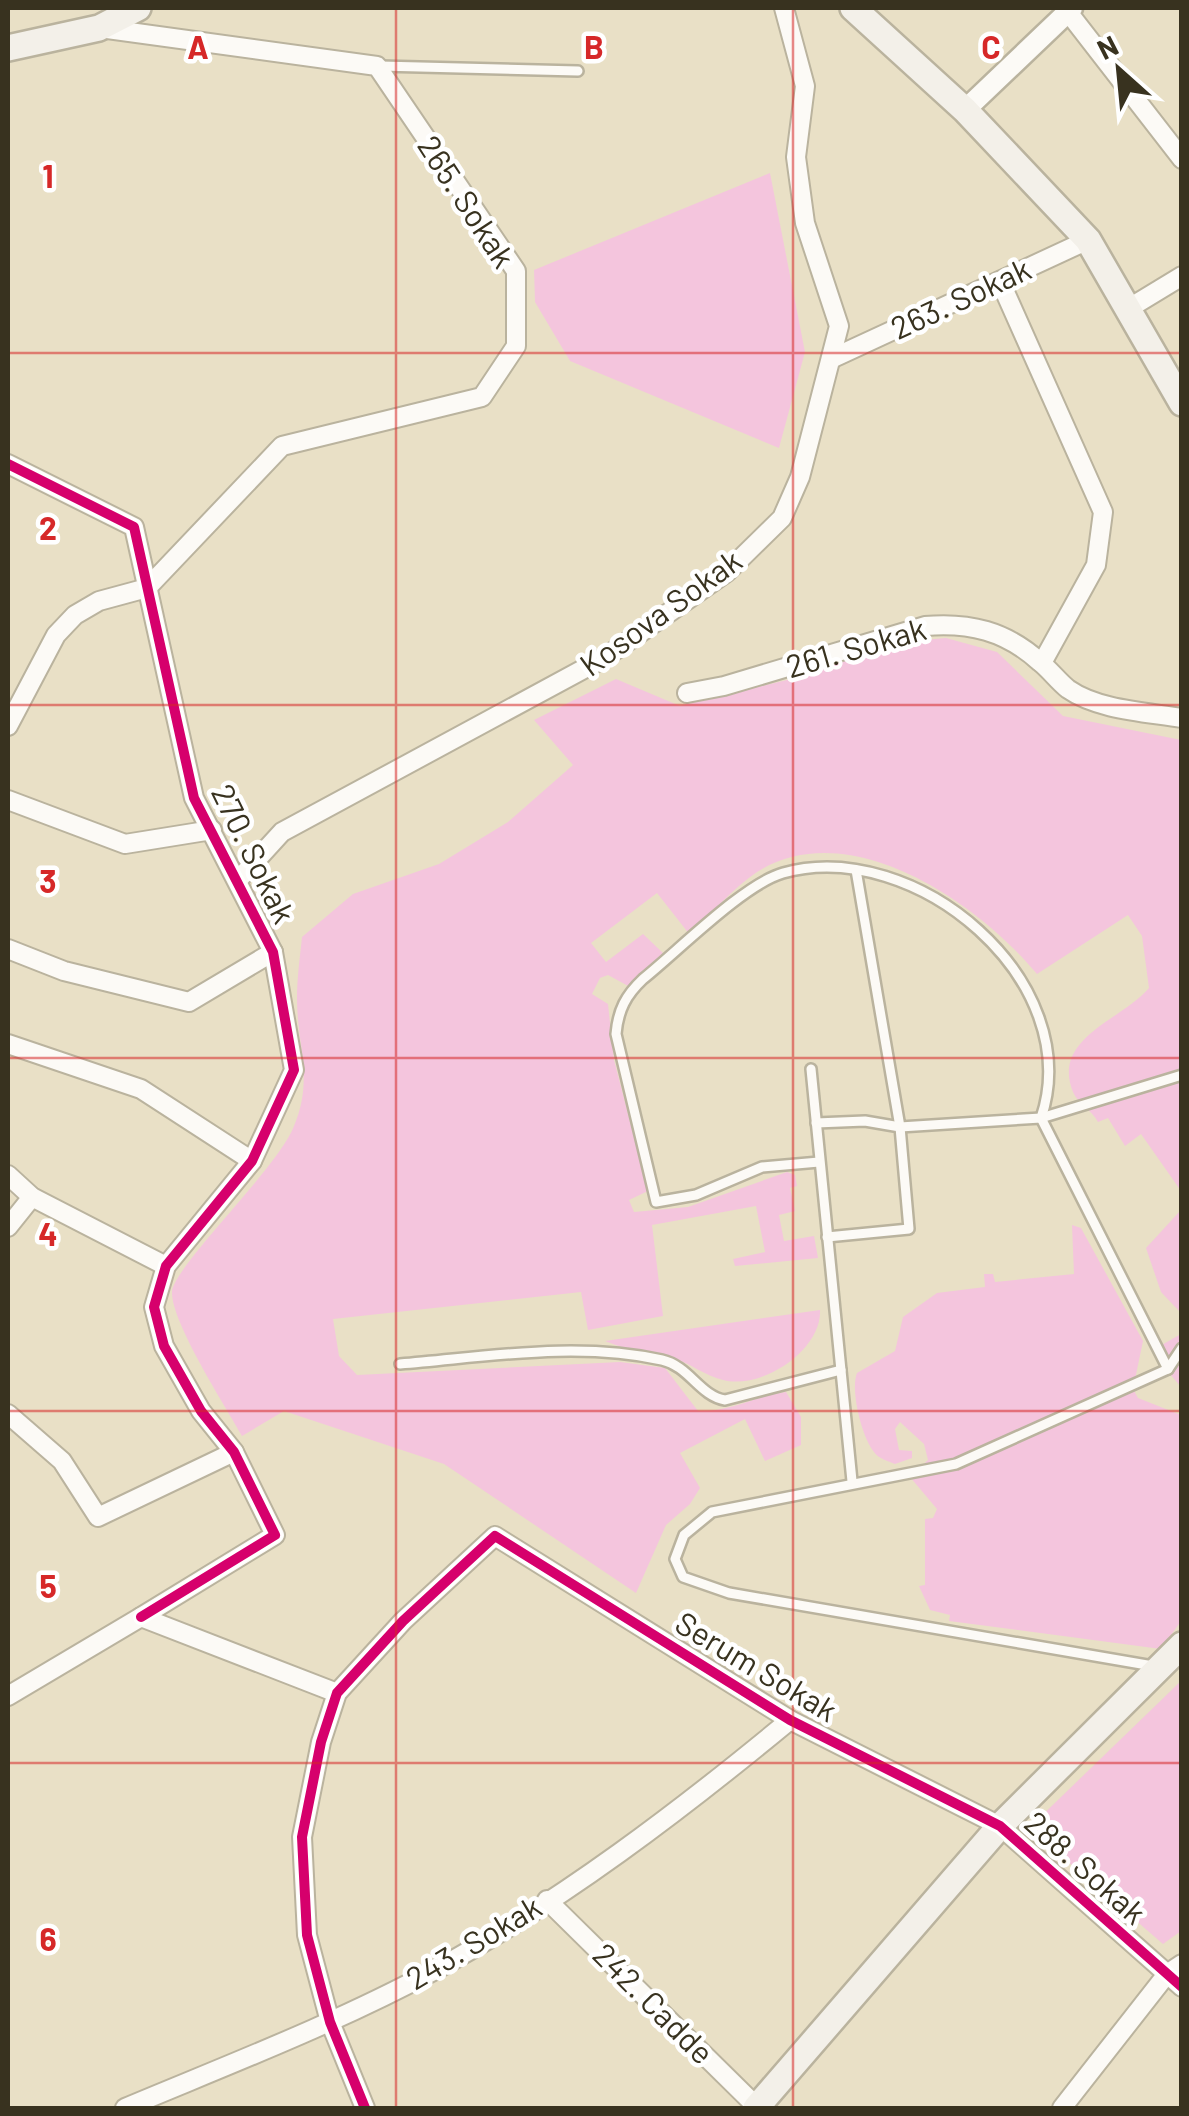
<svg xmlns="http://www.w3.org/2000/svg" width="1189" height="2116" font-family="Barlow,sans-serif">
	<style>
		.green { fill: #f4c5dd }
		.lines { fill: none; stroke-linecap: round; stroke-linejoin: round }
		.service-casing { stroke: #bab39e; stroke-width: 14 }
		.minor-casing { stroke: #bab39e; stroke-width: 22 }
		.tertiary-casing { stroke: #bab39e; stroke-width: 25 }
		.secondary-casing { stroke: #bab39e; stroke-width: 30 }
		.service { stroke: #fcfaf6; stroke-width: 9 }
		.minor { stroke: #fcfaf6; stroke-width: 18 }
		.tertiary { stroke: #fcfaf6; stroke-width: 20 }
		.secondary { stroke: #f3f0e9; stroke-width: 25 }
		.cycleway-casing { stroke: #fff; stroke-width: 16 }
		.cycleway { stroke: #d6006c; stroke-width: 10 }
		.grid { fill: none; stroke: #d62828; stroke-width: 2.5; stroke-opacity: 0.55 }
		.labels { text-anchor: middle; stroke-width: 9; stroke-linejoin: round; paint-order: stroke }
		.street-label { font-size: 32px; fill: #38321f; stroke: #fff }
		.grid-label { font-size: 32px; text-anchor: middle; font-weight: bold; fill: #d62828; stroke: #fff; stroke-width: 9; stroke-linejoin: round; paint-order: stroke }
	</style>
	<rect width="100%" height="100%" fill="#e9e0c6"/>
	<g class="green">
		<path d="M770,173l35,179 -26,96 -209,-87 -35,-59 -1,-32z"/>
		<path d="M946,638l51,14 66,64 118,24v451l-40,-57 -16,12 -17,-28 -10,4c-6,-12 -20,-18 -25,-30 -22,-54 49,-72 76,-104l-7,-52 -14,-21 -91,59c-58,-70 -187,-161 -280,-102 -25,17 -46,42 -67,63l-33,-42 -66,50 15,19 37,-28 20,19 -33,34 -22,-12 -8,3 -8,16 16,10 6,56 34,131 -19,9 5,12 54,-5 99,-35 8,3 2,11 -7,2 5,23 -16,4 5,26 30,-5 4,22 -83,8 -2,-7 32,-7 -9,-46 -104,19 11,91 -75,14 -7,-38 -248,27 6,37 18,19 263,-13 45,6 33,43c32,1 57,-15 88,-19l15,25v28l-36,16 -20,-42 -65,34 20,35 -10,16 -24,21 -30,68 -192,-129 -160,-53 -42,25c-16,-29 -71,-114 -70,-144 1,-25 106,-124 122,-166 20,-48 3,-80 3,-128 0,-20 3,-41 5,-61l51,-43 86,-30 69,-42 65,-57 -39,-45 82,-41 64,27 107,-26 90,-36z"/>
		<path d="M1181,1210v103l-20,-21 -15,-44z"/>
		<path d="M1072,1225l9,3 62,113 -10,48 5,9 43,17v206l-20,28 -212,-28 1,-6 -20,-5 -11,-24 6,-1v-66l8,-1 4,-9 -27,-32 18,-17 -4,-16 -24,-22 -5,7 4,21 13,1v7l-17,6c-7,-3 -16,-5 -21,-12 -12,-14 -24,-62 -17,-79l38,-22 8,-34 34,-24 48,-6 -1,-13h9l2,8 79,-8z"/>
		<path d="M820,1310c2,40 -58,80 -97,70 -18,-4 -33,-17 -50,-22 -24,-7 -45,-7 -68,-17z"/>
		<path d="M1181,1334v53l-17,-20 -4,-21z"/>
		<path d="M1181,1681v250l-18,13 -134,-116z"/>
	</g>
	<g class="lines">
		<g class="service-casing">
			<g id="service">
				<path d="M380,66l198,5"/>
				<path d="M856,870l44,257 141,-9 141,-43"/>
				<path d="M811,1069l41,412"/>
				<path d="M816,1123l49,-2 35,6 9,102 -82,8"/>
				<path d="M819,1162l-57,5 -66,28 -40,7 -40,-168c2,-24 10,-39 27,-55 35,-28 101,-95 140,-106 132,-37 304,108 258,245l127,251"/>
				<path d="M400,1364c87,-7 176,-23 262,-4 27,6 38,36 63,40l116,-30"/>
				<path d="M1153,1666l-424,-73 -46,-16 -8,-18 9,-24 28,-23 244,-48 212,-95 14,-21"/>
			</g>
		</g>
		<g class="minor-casing">
			<g id="minor">
				<path d="M1068,12l114,147"/>
				<path d="M1000,281l103,231 -7,53 -54,98"/>
				<path d="M1126,310l56,-34"/>
				<path d="M833,358l255,-118"/>
				<path d="M8,464l126,63 60,271 79,154 21,118 -42,91 -86,105 -12,41 10,39 37,65 33,41 41,83 -134,82"/>
				<path d="M687,693l37,-7 201,-60c44,-4 81,5 115,36 10,8 18,19 28,27 30,21 78,23 114,29"/>
				<path d="M8,726l48,-91 19,-20 24,-14 48,-13 135,-142 200,-49 34,-51v-75l-139,-205 -277,-38"/>
				<path d="M8,800l117,44 87,-14"/>
				<path d="M239,879l43,-47 322,-174 123,-86 55,-54 18,-41 39,-151 -34,-103 -9,-66 9,-71 -21,-78"/>
				<path d="M8,949l56,22 125,31 84,-50"/>
				<path d="M8,1044l133,45 111,72"/>
				<path d="M8,1175l24,22 134,69"/>
				<path d="M8,1227l24,-30"/>
				<path d="M8,1414l54,47 36,56 136,-65"/>
				<path d="M8,1696l133,-79 196,76"/>
				<path d="M547,1900l211,208"/>
				<path d="M125,2108c105,-44 212,-85 312,-139 126,-69 243,-158 353,-249"/>
				<path d="M365,2108l-35,-86 -23,-87 -5,-98 19,-95 16,-49 66,-72 92,-85 295,184 210,106 182,161"/>
				<path d="M1062,2108l105,-134 15,-10"/>
			</g>
		</g>
		<g class="tertiary-casing">
			<path id="tertiary" d="M965,110l107,-102"/>
		</g>
		<g class="secondary-casing">
			<g id="secondary">
				<path d="M853,8l112,102 123,130 94,163"/>
				<path d="M8,48l91,-20 39,-20"/>
				<path d="M756,2108l244,-282 182,-181"/>
			</g>
		</g>
		<use href="#service" class="service"/>
		<use href="#minor" class="minor"/>
		<use href="#tertiary" class="tertiary"/>
		<use href="#secondary" class="secondary"/>
		<g class="cycleway-casing">
			<g id="cycleway">
				<path d="M8,464l126,63 60,271 79,154 21,118 -42,91 -86,105 -12,41 10,39 37,65 33,41 41,83 -134,82"/>
				<path d="M365,2108l-35,-86 -23,-87 -5,-98 19,-95 16,-49 66,-72 92,-85 295,184 210,106 182,161"/>
			</g>
		</g>
		<use href="#cycleway" class="cycleway"/>
	</g>
	<path class="grid" d="M396,8v2100M793,8v2100M8,353h1174M8,705h1174M8,1058h1174M8,1411h1174M8,1763h1174"/>
	<g class="labels">
		<g class="street-label">
			<text transform="translate(466 202) rotate(57)" y="11">265. Sokak</text>
			<text transform="translate(961 299) rotate(-25)" y="11">263. Sokak</text>
			<text transform="translate(661 613) rotate(-36)" y="11">Kosova Sokak</text>
			<text transform="translate(856 648) rotate(-16)" y="11">261. Sokak</text>
			<text transform="translate(253 854) rotate(64)" y="11">270. Sokak</text>
			<text transform="translate(756 1667) rotate(31)" y="11">Serum Sokak</text>
			<text transform="translate(1085 1868) rotate(42)" y="11">288. Sokak</text>
			<text transform="translate(474 1943) rotate(-31)" y="11">243. Sokak</text>
			<text transform="translate(653 2004) rotate(45)" y="11">242. Cadde</text>
		</g>
	</g>
	<g class="grid-label">
		<text x="198" y="59">A</text>
		<text x="594" y="59">B</text>
		<text x="991" y="59">C</text>
		<text x="48" y="188">1</text>
		<text x="48" y="540">2</text>
		<text x="48" y="893">3</text>
		<text x="48" y="1246">4</text>
		<text x="48" y="1598">5</text>
		<text x="48" y="1951">6</text>
	</g>
	<rect width="1189" height="2116" fill="none" stroke="#38321f" stroke-width="20"/>
	<g transform="translate(1119 70) rotate(333)" stroke="#ffffff" stroke-width="8" paint-order="stroke">
	<path d="M0-8L18 38L0 25L-18 38Z" fill="#38321f"/>
	<text y="-15" font-size="28" font-weight="bold" text-anchor="middle" fill="#38321f">N</text>
	</g>
</svg>
